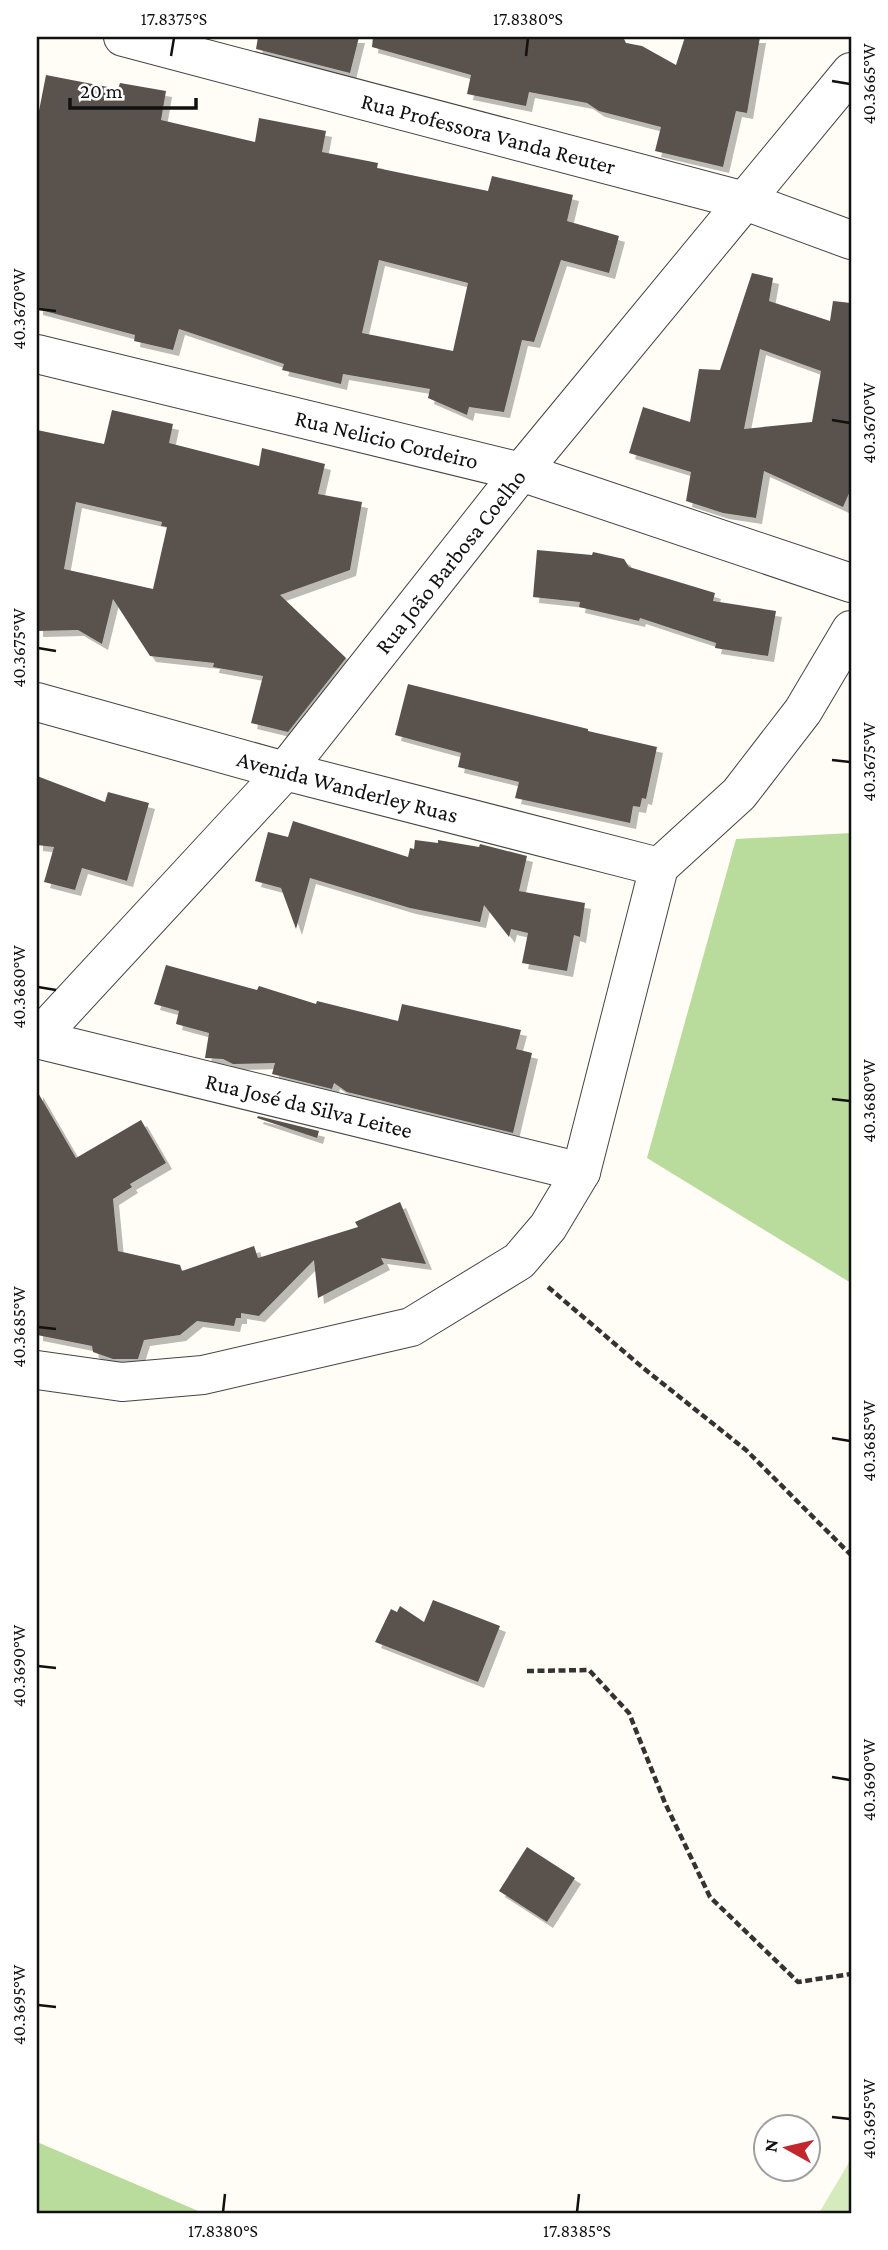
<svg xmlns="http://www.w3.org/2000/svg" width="888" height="2250" font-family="'Crimson Pro',serif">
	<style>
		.green { fill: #d5ebbd }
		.forest { fill: #b9dc9c }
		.building { fill: #5a524d; fill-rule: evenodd; filter: url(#shadow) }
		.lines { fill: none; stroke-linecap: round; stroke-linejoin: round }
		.street-casing { stroke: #444; stroke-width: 40 }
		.path { stroke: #333; stroke-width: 4.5; stroke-dasharray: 7 3.5; stroke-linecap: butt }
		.street { stroke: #fff; stroke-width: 38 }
		.ticks { fill: none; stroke: #111; stroke-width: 2.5 }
		.labels { text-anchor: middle; stroke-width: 7; stroke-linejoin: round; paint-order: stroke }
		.street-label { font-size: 23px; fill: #111; stroke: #fff }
		.neatline { fill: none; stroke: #111; stroke-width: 2.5 }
		.ticks-label { font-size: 18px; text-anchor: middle; fill: #111 }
	</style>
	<defs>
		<filter id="shadow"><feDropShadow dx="6" dy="6" stdDeviation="0" flood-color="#0004"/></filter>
	</defs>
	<rect width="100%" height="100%" fill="#fffdf5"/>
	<path class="green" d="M851,2159v54h-32z"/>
	<g class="forest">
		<path d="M851,833v450l-204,-125 89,-319z"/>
		<path d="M37,2142l166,71h-166z"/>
	</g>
	<g class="building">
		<path d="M258,37h101l-9,36 -94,-24z"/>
		<path d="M373,37h250l3,6 16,3 34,19 9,-28h75l-13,76 -11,-2 -13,56 -68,-16 6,-24 -62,-16 -12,-8 -58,-11 -3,14 -59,-12 4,-19 -99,-28z"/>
		<path d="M46,75l72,14 2,-6 46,8 -5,29 94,22 4,-24 67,13 -4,21 56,11 -1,5 111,23 4,-15 81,19 -6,26 52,15 -10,37 -48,-13 -27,82 -12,-2 -18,72 -35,-5 -2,8 -39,-17 2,-9 -87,-15 -2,10 -59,-14 2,-6 -105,-35 -6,21 -39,-9 1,-6 -98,-26v-188zM379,260l89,23 -15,68 -91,-18z"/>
		<path d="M752,273l21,5 -4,23 61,20 3,-20 18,2v186l-8,18 -79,-36 -8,47 -33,-5 -37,-12 5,-29 -62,-19 14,-46 47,15 9,-53 21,1zM760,349l61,22 -9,51 -68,7z"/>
		<path d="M112,410l61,14 -4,19 90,23 3,-18 63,16 -7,30 44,8 -12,68 -70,25 66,63 -58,74 -37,-9 12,-47 -50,-9 1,-4 -64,-7 -37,-57 -11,45 -24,-14 -41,1v-201l67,14zM76,502l86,20 -1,4 6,1 -14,62 -89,-20z"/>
		<path d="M537,550l55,5 1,-3 31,7 5,8 86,26 -2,8 63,10 -8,45 -53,-8 1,-5 -76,-25 -1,3 -60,-14 1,-5 -47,-5z"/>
		<path d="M408,684l180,45v2l69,16 -11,52 -4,-1 -2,9 -7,-1 -3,17 -115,-25 4,-16 -61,-15 3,-14 -66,-18z"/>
		<path d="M37,776l68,26 3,-10 41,11 -22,78 -45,-13 -7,22 -31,-8 10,-35 -17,-2z"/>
		<path d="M293,821l115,36 2,-9 4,1 1,-9 23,3v-3l41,7 1,-3 47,12 -8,35 66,12 -5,34 -6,-2 -7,36 -45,-8 6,-30 -17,-4 -2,8 -25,-32 -4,17 -70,-14 -100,-30 -14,51 -15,-41 -26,-7 13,-49 20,5z"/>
		<path d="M166,965l91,25 2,-4 57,18 1,-3 81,20 4,-17 119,26 -5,19 16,4 -19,80 -166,-41 -13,-9 -2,6 -60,-15 3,-11 -42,1 -10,-5 -18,-1 4,-25 -33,-9 3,-13 -25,-7z"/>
		<path d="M37,1091l39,67 65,-38 25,43 -36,21 2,3 -19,12 5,52 62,14 2,6 72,-25 4,12 100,-31 -3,-5 45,-20 26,62 -45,-6 3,6 -66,34 -4,-38 -55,56 -18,-3v5h-5l-2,8 -37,-5 -17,14 -36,5 -6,19h-25l-20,-7 -1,-6 -55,-11z"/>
		<path d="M258,1116l61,15 -2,7 -60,-20z"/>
		<path d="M433,1600l67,26 -22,56 -103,-40 16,-33 6,3 3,-6 24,16z"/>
		<path d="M527,1847l48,31 -28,44 -48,-31z"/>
	</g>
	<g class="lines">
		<g class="street-casing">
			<g id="street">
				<path id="s1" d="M123,37l622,164 106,39"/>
				<path id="s2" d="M37,354l484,118 330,111"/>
				<path id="s3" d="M37,702l248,69 374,96"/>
				<path id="s4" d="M37,1039l248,-268 236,-299 330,-400"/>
				<path id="s5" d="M37,1039l544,133"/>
				<path d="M37,1370l85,12 81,-7 208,-48 108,-66 29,-34 33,-55 78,-305 80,-73 64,-83 48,-81"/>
			</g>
		</g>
		<g class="path">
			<path d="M548,1287l94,80 104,83 105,105"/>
			<path d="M527,1671l62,-1 40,43 36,90 45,94 88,85 53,-8"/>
		</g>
		<use href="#street" class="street"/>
	</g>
	<path class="ticks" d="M171,56l3,-18M526,56l2,-18M832,81l18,3M38,309l18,2M832,420l18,3M38,648l18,3M832,760l18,2M38,987l18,3M832,1099l18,2M38,1327l18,2M832,1438l18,3M38,1666l18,2M832,1777l18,3M38,2005l18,2M832,2117l18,2M223,2212l2,-18M577,2212l2,-18"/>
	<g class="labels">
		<g class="street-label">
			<text dy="8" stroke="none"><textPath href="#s1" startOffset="378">Rua Professora Vanda Reuter</textPath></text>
			<text dy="8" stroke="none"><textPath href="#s2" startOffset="360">Rua Nelicio Cordeiro</textPath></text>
			<text dy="8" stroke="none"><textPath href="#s4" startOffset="632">Rua João Barbosa Coelho</textPath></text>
			<text dy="8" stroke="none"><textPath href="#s3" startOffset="322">Avenida Wanderley Ruas</textPath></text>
			<text dy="8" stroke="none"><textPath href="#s5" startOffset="280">Rua José da Silva Leitee</textPath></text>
		</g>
	</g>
	<rect width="888" height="2250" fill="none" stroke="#ffffff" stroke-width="77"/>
	<g transform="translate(787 2148) rotate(278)"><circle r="33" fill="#ffffff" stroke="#a0a0a0" stroke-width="2"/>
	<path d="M0-5L12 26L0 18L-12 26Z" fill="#c4262e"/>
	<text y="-10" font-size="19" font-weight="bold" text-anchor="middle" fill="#111111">N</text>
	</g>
	<path d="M70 98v10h126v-10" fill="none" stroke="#111111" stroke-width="3.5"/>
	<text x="80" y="98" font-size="21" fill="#111111" stroke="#ffffff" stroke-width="5" paint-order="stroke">20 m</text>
	<rect x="38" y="38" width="812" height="2174" class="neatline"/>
	<g class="ticks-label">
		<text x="174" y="25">17.8375°S</text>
		<text x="528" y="25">17.8380°S</text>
		<text transform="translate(869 84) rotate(-90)" y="6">40.3665°W</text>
		<text transform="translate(19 309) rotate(-90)" y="6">40.3670°W</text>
		<text transform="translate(869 423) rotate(-90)" y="6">40.3670°W</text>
		<text transform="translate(19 648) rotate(-90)" y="6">40.3675°W</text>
		<text transform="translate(869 762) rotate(-90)" y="6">40.3675°W</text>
		<text transform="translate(19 987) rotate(-90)" y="6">40.3680°W</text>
		<text transform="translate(869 1101) rotate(-90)" y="6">40.3680°W</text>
		<text transform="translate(19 1327) rotate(-90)" y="6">40.3685°W</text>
		<text transform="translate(869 1441) rotate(-90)" y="6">40.3685°W</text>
		<text transform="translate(19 1666) rotate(-90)" y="6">40.3690°W</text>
		<text transform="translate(869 1780) rotate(-90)" y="6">40.3690°W</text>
		<text transform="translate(19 2005) rotate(-90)" y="6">40.3695°W</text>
		<text transform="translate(869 2119) rotate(-90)" y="6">40.3695°W</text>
		<text x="223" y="2237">17.8380°S</text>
		<text x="577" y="2237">17.8385°S</text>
	</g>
</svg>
